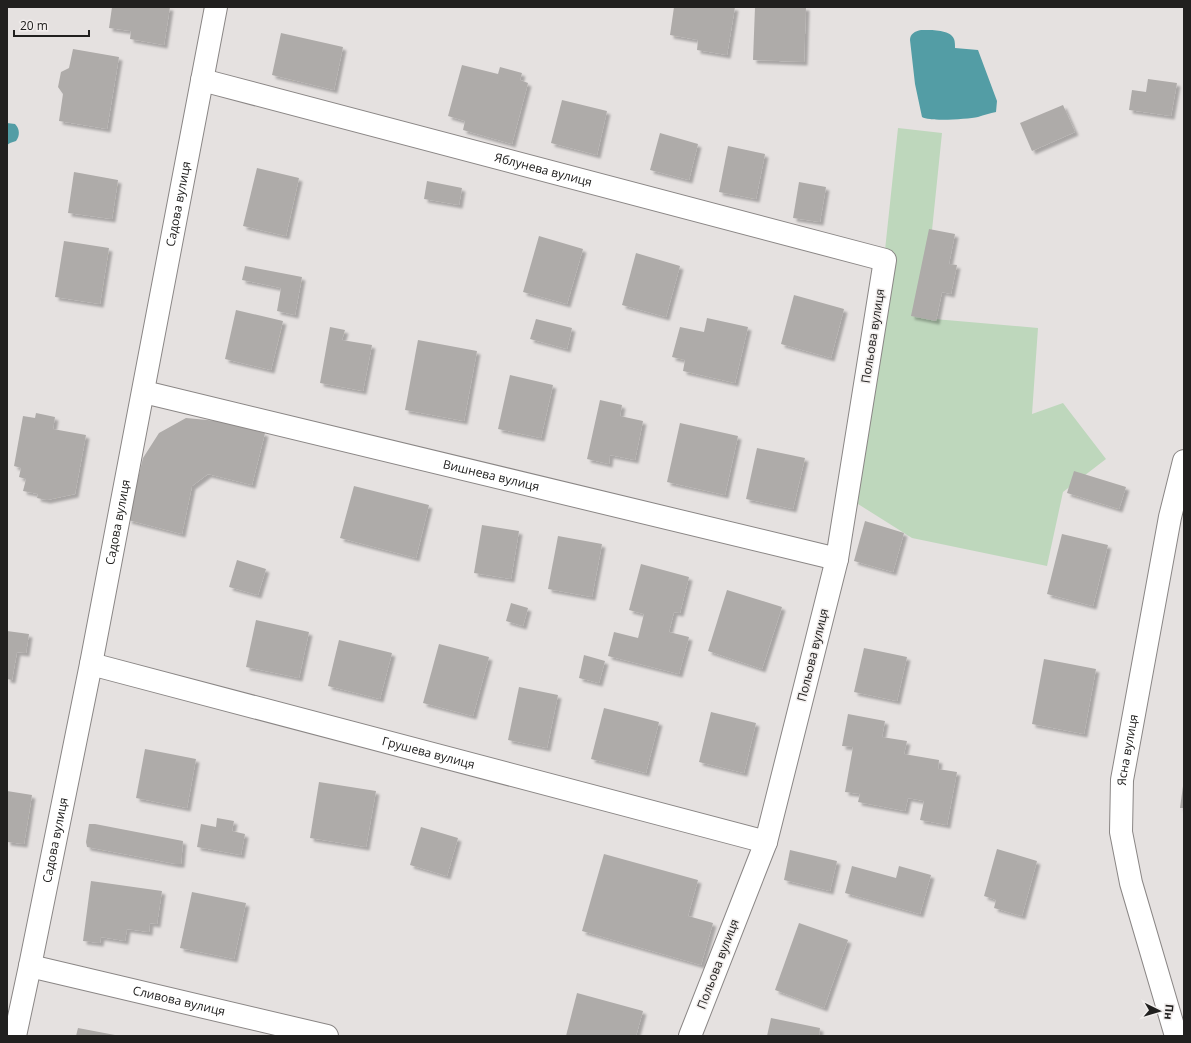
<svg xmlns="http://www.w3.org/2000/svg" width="1191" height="1043" font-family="'Open Sans',sans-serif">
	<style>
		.green { fill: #bed7bc }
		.water { fill: #539da5 }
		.building { fill: #aeaba9; filter: url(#shadow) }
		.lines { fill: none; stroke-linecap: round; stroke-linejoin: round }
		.minor-casing { stroke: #8a8685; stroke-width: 24 }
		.minor { stroke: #fff; stroke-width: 22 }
		.labels { text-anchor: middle; stroke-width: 3; stroke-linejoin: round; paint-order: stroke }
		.street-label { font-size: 12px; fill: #21201f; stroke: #f2eeed }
	</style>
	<defs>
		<filter id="shadow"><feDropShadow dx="3.5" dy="3.5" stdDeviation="1" flood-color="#0004"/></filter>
	</defs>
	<rect width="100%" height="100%" fill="#e5e1e0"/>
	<path class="green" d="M898,128l44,5 -19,185 115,10 -6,86 31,-11 43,56 -43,33 -16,74 -135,-28 -54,-34z"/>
	<g class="water">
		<path d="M921,30c9,0 29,-1 33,9 1,2 1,7 1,9l23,2 19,51 -1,11c-6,1 -12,3 -18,5 -10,2 -48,5 -56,0l-7,-33 -5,-44c0,-6 5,-9 11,-10z"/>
		<path d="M7,123l8,1c5,5 5,12 1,17l-6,2 -3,2z"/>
	</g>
	<g class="building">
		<path d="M112,7h58l-6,38 -34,-6 1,-8 -22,-3z"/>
		<path d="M674,7h61l-8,48 -30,-5 1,-10 -28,-5z"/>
		<path d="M755,7h51l-2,55 -51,-2z"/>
		<path d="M281,33l62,14 -9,43 -62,-15z"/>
		<path d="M73,49l46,8 -12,72 -48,-8 4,-27 -5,-7 3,-15 8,-4z"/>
		<path d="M462,65l36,9 2,-7 22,6 -2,7 8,3 -16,61 -49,-14 2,-9 -17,-5z"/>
		<path d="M1148,79l29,4 -6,33 -42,-6 3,-20 14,2z"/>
		<path d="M562,100l45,11 -10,44 -46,-12z"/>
		<path d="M1063,105l12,27 -43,19 -12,-28z"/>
		<path d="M660,133l38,11 -9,36 -39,-10z"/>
		<path d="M728,146l37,8 -9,45 -37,-7z"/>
		<path d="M257,168l42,10 -13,58 -43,-10z"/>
		<path d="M74,172l44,8 -6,39 -44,-6z"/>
		<path d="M427,181l35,7 -3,17 -35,-6z"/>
		<path d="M799,182l27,5 -6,35 -27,-4z"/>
		<path d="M929,229l26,5 -6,30 8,1 -6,29 -9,-2 -6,29 -25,-5z"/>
		<path d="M539,236l44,13 -16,55 -44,-12z"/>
		<path d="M64,241l45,7 -9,56 -45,-7z"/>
		<path d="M636,253l44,13 -14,51 -44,-12z"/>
		<path d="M245,266l57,11 -7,38 -18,-4 4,-23 -39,-8z"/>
		<path d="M794,295l50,14 -13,49 -50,-14z"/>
		<path d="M236,310l47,11 -12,49 -46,-11z"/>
		<path d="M707,318l41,9 -13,56 -52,-12 2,-11 -13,-3 8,-30 24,5z"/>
		<path d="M536,319l36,9 -5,21 -37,-10z"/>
		<path d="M330,327l15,3 -3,10 30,5 -9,46 -43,-8z"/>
		<path d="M418,340l59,11 -13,70 -59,-11z"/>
		<path d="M510,375l43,10 -12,53 -43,-9z"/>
		<path d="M600,400l22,5 -2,11 23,5 -8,39 -25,-5 -1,9 -22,-5z"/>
		<path d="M36,413l19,4 -2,12 33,6 -11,59 -28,6 -10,-2 1,-4 -15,-3 3,-12 -7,-2 2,-9 -7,-2 9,-50 12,2z"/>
		<path d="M186,418l32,3 47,12 -13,52 -44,-11 -16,12 -10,48 -54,-14 15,-62 16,-25z"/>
		<path d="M680,423l58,13 -13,59 -58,-13z"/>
		<path d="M757,448l48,10 -12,51 -47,-10z"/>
		<path d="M1074,471l52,16 -7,22 -52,-16z"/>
		<path d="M354,486l75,19 -13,53 -76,-20z"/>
		<path d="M865,521l39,12 -11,39 -39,-11z"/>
		<path d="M482,525l37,6 -8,48 -37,-6z"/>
		<path d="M1062,534l46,11 -15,61 -46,-12z"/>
		<path d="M558,536l44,8 -10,53 -44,-8z"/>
		<path d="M237,560l29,9 -8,26 -29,-8z"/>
		<path d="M641,564l48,13 -9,36 -6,-1 -5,20 20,5 -10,37 -71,-18 6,-24 24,6 6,-24 -15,-4z"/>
		<path d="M727,590l55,17 -20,62 -54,-18z"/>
		<path d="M511,603l17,5 -5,18 -17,-5z"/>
		<path d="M256,620l53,12 -10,46 -53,-11z"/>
		<path d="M7,631l22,3 -3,19 -9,-1 -5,28 -5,-1z"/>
		<path d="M339,640l53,13 -12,46 -52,-13z"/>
		<path d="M439,644l50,13 -16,59 -50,-13z"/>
		<path d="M864,648l43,9 -10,44 -43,-9z"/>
		<path d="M584,655l21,6 -6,22 -20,-5z"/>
		<path d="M1044,659l52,10 -12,65 -52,-10z"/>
		<path d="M519,687l39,8 -11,53 -39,-8z"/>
		<path d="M604,708l55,14 -13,51 -55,-14z"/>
		<path d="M711,712l45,11 -12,50 -45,-11z"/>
		<path d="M848,714l37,7 -3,16 25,4 -3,13 35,6 -1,9 19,3 -10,53 -27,-5 4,-19 -16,-3 -3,13 -47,-9 2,-8 -15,-2 8,-45 -11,-1z"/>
		<path d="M145,749l51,10 -9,49 -51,-10z"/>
		<path d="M319,782l57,9 -10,56 -56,-9z"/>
		<path d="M1183,786h1v22h-4z"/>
		<path d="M7,791l25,4 -8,49 -17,-2z"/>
		<path d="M217,818l17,3 -2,10 13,3 -4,21 -44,-8 4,-23 15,3z"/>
		<path d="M89,824h6l88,17 -2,23h-5l-89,-17 -1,-5z"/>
		<path d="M421,827l37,11 -11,38 -37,-11z"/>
		<path d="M997,849l40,12 -15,55 -28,-8 2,-8 -12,-4z"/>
		<path d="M790,850l47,11 -7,30 -46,-11z"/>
		<path d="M604,854l94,26 -10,36 25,7 -12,42 -119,-34z"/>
		<path d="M852,866l44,12 3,-12 32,9 -11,39 -75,-21z"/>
		<path d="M91,881l71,10 -5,33 -7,-1 -1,9 -22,-3 -2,12 -24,-4 -1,6 -17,-2z"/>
		<path d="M192,892l54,11 -12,56 -54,-11z"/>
		<path d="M799,923l49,17 -24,68 -49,-18z"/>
		<path d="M577,993l66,18 -7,25h-70z"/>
		<path d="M771,1018l49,10 -1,8h-52z"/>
		<path d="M78,1028l37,7v1h-39z"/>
	</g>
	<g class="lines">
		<g class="minor-casing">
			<g id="minor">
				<path id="s1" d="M202,80l683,180 -48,299 -71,283 -76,194"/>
				<path id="s2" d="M144,392l693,167"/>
				<path id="s3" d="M91,664l675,178"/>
				<path id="s4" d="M30,966l297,70"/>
				<path id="s5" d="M15,1036l15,-70 61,-302 125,-657"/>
				<path id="s6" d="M1176,1036l-45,-153 -10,-51 1,-52 48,-263 14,-56"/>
			</g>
		</g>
		<use href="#minor" class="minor"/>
	</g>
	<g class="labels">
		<g class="street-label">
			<text dy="4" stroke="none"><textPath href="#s1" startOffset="353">Яблунева вулиця</textPath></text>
			<text dy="4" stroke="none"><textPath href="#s5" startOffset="848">Садова вулиця</textPath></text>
			<text transform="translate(873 336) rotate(-81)" y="4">Польова вулиця</text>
			<text dy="4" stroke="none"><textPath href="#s2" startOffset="357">Вишнева вулиця</textPath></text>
			<text dy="4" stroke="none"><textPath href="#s5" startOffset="524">Садова вулиця</textPath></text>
			<text transform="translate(813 655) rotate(-76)" y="4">Польова вулиця</text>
			<text dy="4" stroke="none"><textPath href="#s6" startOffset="294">Ясна вулиця</textPath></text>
			<text dy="4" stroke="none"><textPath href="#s3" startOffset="349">Грушева вулиця</textPath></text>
			<text dy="4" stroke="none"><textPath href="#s5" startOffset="200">Садова вулиця</textPath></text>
			<text transform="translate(718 964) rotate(-69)" y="4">Польова вулиця</text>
			<text dy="4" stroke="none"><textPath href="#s4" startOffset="153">Сливова вулиця</textPath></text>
		</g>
	</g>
	<rect width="1191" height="1043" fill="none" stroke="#21201f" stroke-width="16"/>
	<g transform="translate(1159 1011) rotate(95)" stroke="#f2eeed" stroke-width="3" paint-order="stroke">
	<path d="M0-3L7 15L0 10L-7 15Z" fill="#21201f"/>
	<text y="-6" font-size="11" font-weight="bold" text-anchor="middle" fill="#21201f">Пн</text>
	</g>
	<path d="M14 30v6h75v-6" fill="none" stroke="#21201f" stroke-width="2"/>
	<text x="20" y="30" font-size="12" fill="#21201f" stroke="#f2eeed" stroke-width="3" paint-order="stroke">20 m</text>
</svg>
